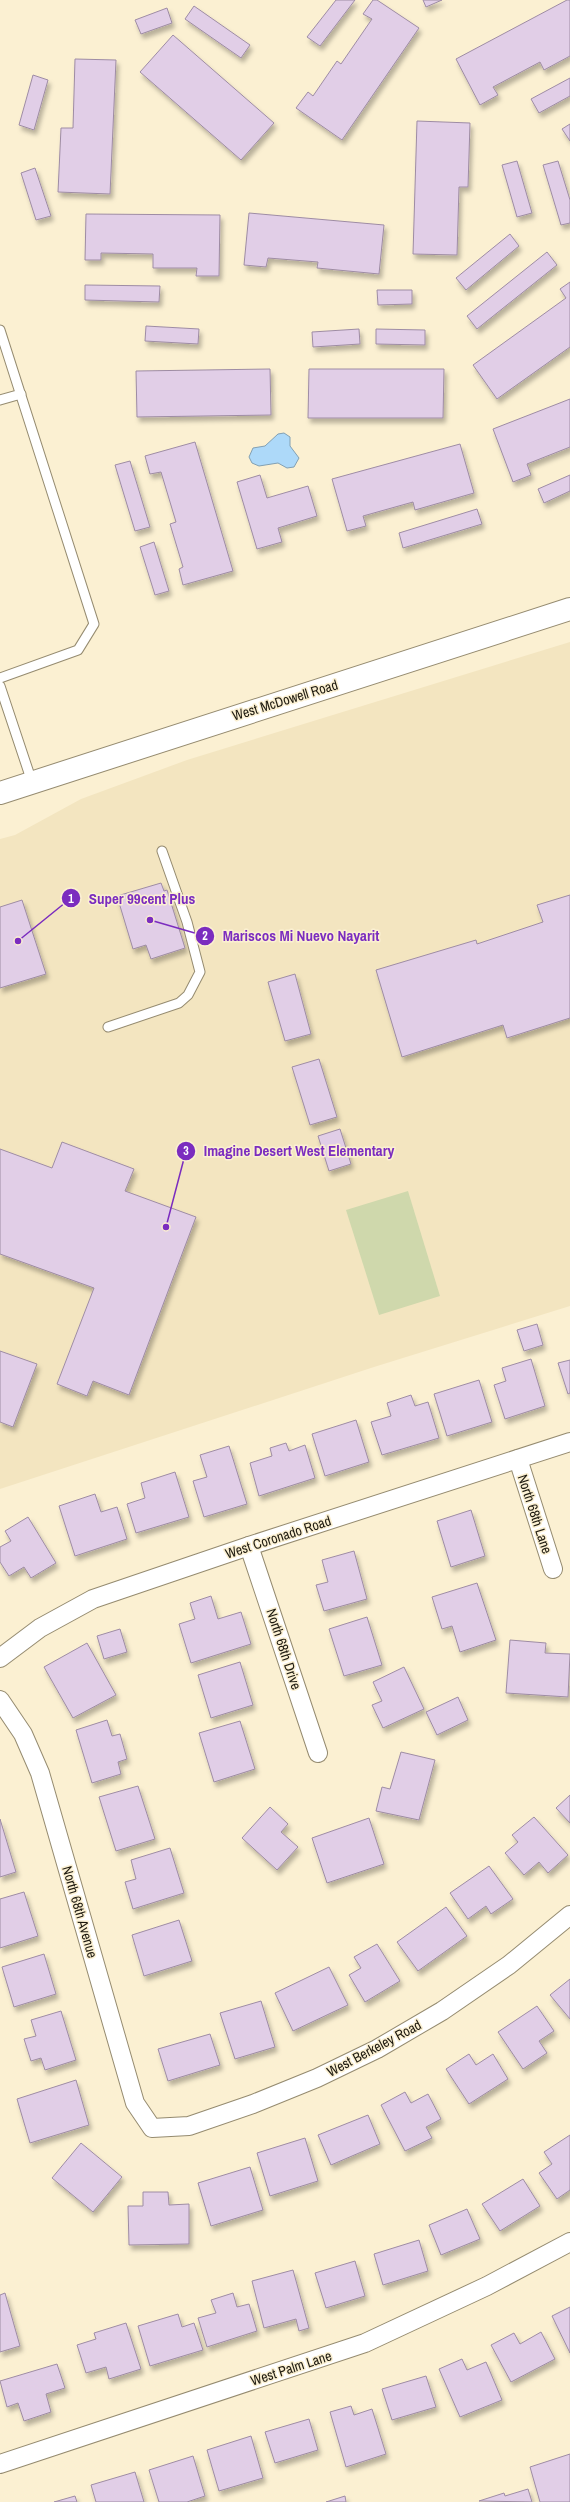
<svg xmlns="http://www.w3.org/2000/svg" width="570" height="2502" font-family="'Archivo Narrow',sans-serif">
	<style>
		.built { fill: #f3e5c0 }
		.green { fill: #cfd8ac }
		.water { fill: #add9f9; stroke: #82a0b3 }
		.building { fill: #e1cee7; stroke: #9e8ca4; filter: url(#shadow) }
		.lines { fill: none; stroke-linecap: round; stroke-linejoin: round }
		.lane-casing { stroke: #958b70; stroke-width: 11 }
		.street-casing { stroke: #958b70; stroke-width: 20 }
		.primary-casing { stroke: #958b70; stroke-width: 24 }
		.lane { stroke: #fff; stroke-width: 9 }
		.street { stroke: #fff; stroke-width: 18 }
		.primary { stroke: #fff; stroke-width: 22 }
		.labels { text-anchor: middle; stroke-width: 3; stroke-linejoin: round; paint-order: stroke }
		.street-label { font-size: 14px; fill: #1e1a10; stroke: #fbf0d2 }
		.leader { fill: none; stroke: #7b2cbf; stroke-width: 1.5 }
		.callout-dot { fill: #7b2cbf; stroke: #fbf0d2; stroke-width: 1.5 }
		.mark-label { font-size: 12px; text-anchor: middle; font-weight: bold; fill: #fff }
		.callout-label { font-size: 15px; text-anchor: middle; font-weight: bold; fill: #7b2cbf; stroke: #fbf0d2; stroke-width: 3; stroke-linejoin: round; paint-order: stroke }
	</style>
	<defs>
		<filter id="shadow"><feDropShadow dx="2.5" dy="4.5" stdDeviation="2" flood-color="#0004"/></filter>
	</defs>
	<rect width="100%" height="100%" fill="#fbf0d2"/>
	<path class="built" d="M570,642v664l-196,61 -374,122v-650l15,-4 66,-36 106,-39z"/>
	<path class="green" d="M408,1191l32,105 -61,19 -33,-105z"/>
	<path class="water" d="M284,433l6,4v9l9,12 -5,9 -7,1 -9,-5 -19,3 -7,-3 -3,-6 4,-9 12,-2 13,-12z"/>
	<g class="building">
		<path d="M336,0h19l-35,46 -13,-9z"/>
		<path d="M373,0h4l42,28 -77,112 -46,-32 12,-16 5,4 24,-35 4,3 31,-45 -9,-5z"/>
		<path d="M423,0h19l-16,7z"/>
		<path d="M567,0h3v56l-26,14 -4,-8 -47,25 5,8 -18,10 -24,-46z"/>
		<path d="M194,6l56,39 -9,13 -56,-39z"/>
		<path d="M167,8l5,15 -31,11 -6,-14z"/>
		<path d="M173,35l101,88 -33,37 -101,-88z"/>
		<path d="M75,59l41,1 -6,134 -52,-2 3,-64h12z"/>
		<path d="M33,75l15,5 -14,50 -15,-5z"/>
		<path d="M570,78v18l-31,17 -8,-14z"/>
		<path d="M417,121l53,2 -2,64h-9l-2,68 -44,-1z"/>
		<path d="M570,124v17l-8,-12z"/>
		<path d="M517,161l15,52 -15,4 -15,-52z"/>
		<path d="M558,161l12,39v23l-9,2 -18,-60z"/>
		<path d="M35,168l16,48 -15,4 -15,-47z"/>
		<path d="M249,213l135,12 -5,49 -62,-6 1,-6 -50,-4 -2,9 -22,-2z"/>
		<path d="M86,214l134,1 -1,61h-23l1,-8h-44v-14l-52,-1v7h-16z"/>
		<path d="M510,234l9,12 -53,44 -10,-12z"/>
		<path d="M547,252l10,13 -80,64 -10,-13z"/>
		<path d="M570,282v65l-73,52 -24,-34 93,-67 -6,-9z"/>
		<path d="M85,285l75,1 -1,16 -74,-2z"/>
		<path d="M377,290h35v14l-34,1z"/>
		<path d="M146,326l53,3 -1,15 -53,-3z"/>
		<path d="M359,329l1,15 -47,3 -1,-15z"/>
		<path d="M376,329l49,1v15l-49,-1z"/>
		<path d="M270,369l1,46 -134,2 -1,-46z"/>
		<path d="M309,369h135l-1,49h-135z"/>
		<path d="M570,399v48l-43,17 4,11 -18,7 -20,-53z"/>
		<path d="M195,442l38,129 -50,14 -4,-16 4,-2 -13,-43 6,-2 -15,-50 -11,2 -5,-18z"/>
		<path d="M460,444l14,49 -59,17 -2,-8 -50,14 3,10 -19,5 -15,-52z"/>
		<path d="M130,461l20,66 -15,4 -20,-66z"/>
		<path d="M260,475l7,23 41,-12 9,30 -39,12 4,14 -25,7 -20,-67z"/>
		<path d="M570,475v16l-26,12 -6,-14z"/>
		<path d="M477,509l5,15 -79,24 -4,-15z"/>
		<path d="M154,542l15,49 -14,4 -15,-48z"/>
		<path d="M161,883l3,8 3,-1 18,58 -34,11 -5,-14 -13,4 -16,-53z"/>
		<path d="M570,895v123l-63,20 -4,-13 -101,32 -26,-87 100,-30 1,4 66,-22 -6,-17z"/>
		<path d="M22,900l24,74 -46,14v-81z"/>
		<path d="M295,974l16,60 -26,7 -17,-59z"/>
		<path d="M319,1059l18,58 -27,8 -18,-58z"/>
		<path d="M340,1129l11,35 -22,7 -11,-35z"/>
		<path d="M62,1142l72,27 -9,22 71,26 -67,178 -36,-14 -6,15 -30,-12 37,-96 -94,-34v-105l52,19z"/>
		<path d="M537,1324l6,21 -19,6 -7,-21z"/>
		<path d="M0,1351l37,13 -24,63 -13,-5z"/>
		<path d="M531,1359l14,47 -40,13 -11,-34 12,-4 -4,-13z"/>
		<path d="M570,1360v33l-2,1 -10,-31z"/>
		<path d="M479,1380l13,42 -45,14 -13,-42z"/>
		<path d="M411,1395l4,11 13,-4 11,36 -57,17 -11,-33 20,-6 -4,-13z"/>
		<path d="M356,1420l13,42 -44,14 -13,-42z"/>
		<path d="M286,1443l3,8 16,-6 10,33 -56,18 -9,-33 22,-7 -2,-8z"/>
		<path d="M229,1446l18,58 -43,13 -11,-36 14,-4 -7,-22z"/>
		<path d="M175,1472l14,45 -53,16 -9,-29 18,-6 -4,-15z"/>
		<path d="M95,1494l6,18 16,-5 10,32 -52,17 -16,-50z"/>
		<path d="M471,1510l14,46 -34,11 -14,-46z"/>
		<path d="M28,1517l28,46 -25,15 -7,-11 -15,9 -9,-14v-15l11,-6 -6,-10z"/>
		<path d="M354,1551l13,48 -43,12 -8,-26 12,-3 -6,-22z"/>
		<path d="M477,1583l19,57 -36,12 -8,-26 -10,3 -10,-32z"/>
		<path d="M211,1596l7,23 23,-7 10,32 -60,19 -12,-39 16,-5 -5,-16z"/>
		<path d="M367,1617l15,48 -38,11 -15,-47z"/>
		<path d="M120,1629l7,23 -23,7 -7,-23z"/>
		<path d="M510,1640l36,3 -1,10 25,1 -2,43 -62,-4z"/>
		<path d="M87,1643l29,52 -43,23 -29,-51z"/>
		<path d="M240,1662l13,43 -42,13 -13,-43z"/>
		<path d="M404,1667l20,42 -41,19 -11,-23 10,-4 -9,-19z"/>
		<path d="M458,1697l10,23 -31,15 -11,-23z"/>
		<path d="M107,1720l5,16 8,-2 7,25 -9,3 3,12 -29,9 -16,-53z"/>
		<path d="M240,1721l15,48 -41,13 -15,-49z"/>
		<path d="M401,1752l34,8 -16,60 -43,-9 6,-24 8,2z"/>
		<path d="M138,1786l17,53 -39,12 -17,-54z"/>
		<path d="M570,1795v28l-14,-15z"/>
		<path d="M270,1807l18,17 -7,8 17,15 -21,23 -35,-32z"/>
		<path d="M534,1817l34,38 -20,18 -9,-11 -15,13 -19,-22 13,-11 -6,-7z"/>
		<path d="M369,1818l15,46 -57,19 -15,-45z"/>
		<path d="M0,1819l16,53 -16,5z"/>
		<path d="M170,1848l14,45 -51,16 -8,-27 11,-3 -5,-19z"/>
		<path d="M489,1866l24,33 -22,15 -5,-8 -18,13 -18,-26z"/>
		<path d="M24,1892l14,44 -38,12v-49z"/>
		<path d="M446,1907l21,29 -49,35 -21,-29z"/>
		<path d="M179,1920l13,41 -48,15 -12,-41z"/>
		<path d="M377,1944l23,37 -35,21 -16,-27 12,-7 -7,-11z"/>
		<path d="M44,1954l12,40 -42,13 -12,-40z"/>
		<path d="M329,1967l19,38 -55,26 -18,-38z"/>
		<path d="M570,1979v40l-20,-24z"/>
		<path d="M261,2001l14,46 -40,12 -15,-46z"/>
		<path d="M537,2006l17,25 -15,10 8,12 -24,16 -25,-37z"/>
		<path d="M61,2011l15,49 -31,10 -4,-12 -10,3 -7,-22 12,-3 -5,-16z"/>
		<path d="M210,2034l10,31 -52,16 -10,-32z"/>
		<path d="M469,2054l7,11 17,-11 15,25 -39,25 -23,-35z"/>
		<path d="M76,2080l13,45 -59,18 -13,-44z"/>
		<path d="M405,2092l6,11 17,-9 13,25 -15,8 6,11 -27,13 -24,-46z"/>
		<path d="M368,2115l12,29 -49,21 -13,-30z"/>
		<path d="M570,2135v55l-13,9 -18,-26 13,-9 -8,-12z"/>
		<path d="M305,2138l13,43 -48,15 -13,-43z"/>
		<path d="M81,2143l41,34 -29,35 -41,-34z"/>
		<path d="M250,2167l13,43 -52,16 -13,-43z"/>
		<path d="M523,2179l17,27 -40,25 -18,-27z"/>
		<path d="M143,2192h25l1,13 20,-1v40l-60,1 -1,-39h15z"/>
		<path d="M467,2209l13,30 -39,16 -12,-30z"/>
		<path d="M419,2240l9,31 -45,14 -9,-31z"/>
		<path d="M355,2261l10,35 -39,12 -11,-35z"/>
		<path d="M293,2270l16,58 -10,3 -3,-12 -32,9 -12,-47z"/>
		<path d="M5,2293l15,53 -20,6v-57z"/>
		<path d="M233,2293l4,14 12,-3 8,27 -50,16 -9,-29 18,-5 -5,-13z"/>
		<path d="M570,2307v46l-18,-37z"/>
		<path d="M178,2314l4,13 12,-4 9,27 -53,16 -12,-40z"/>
		<path d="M126,2323l15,46 -32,10 -3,-12 -20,6 -9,-28 19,-6 -2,-6z"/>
		<path d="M541,2332l14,27 -44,23 -20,-37 23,-12 6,11z"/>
		<path d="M462,2359l5,11 19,-8 16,38 -42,17 -21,-48z"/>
		<path d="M57,2364l8,24 -19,6 5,18 -27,9 -6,-18 -11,4 -7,-26z"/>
		<path d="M426,2376l10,31 -44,13 -10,-31z"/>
		<path d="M351,2406l3,9 18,-6 14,45 -40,13 -16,-55z"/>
		<path d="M309,2419l9,31 -43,13 -10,-31z"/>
		<path d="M251,2436l12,42 -44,13 -12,-41z"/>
		<path d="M570,2454v48h-30l-10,-35z"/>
		<path d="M193,2456l12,40 -18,6h-28l-10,-32z"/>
		<path d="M135,2472l9,30h-48l-5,-17z"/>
		<path d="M528,2489l4,13 -53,-1 25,-8 1,3z"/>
		<path d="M75,2496l2,6h-23z"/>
		<path d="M345,2496l1,6h-20z"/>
	</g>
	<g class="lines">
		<g class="lane-casing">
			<g id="lane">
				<path d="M0,330l94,294 -16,26 -78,28"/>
				<path d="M0,400l21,-6"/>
				<path d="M0,686l32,96"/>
				<path d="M108,1027l71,-24 9,-8 12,-23 -13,-50 -25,-71"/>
			</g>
		</g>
		<g class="street-casing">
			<g id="street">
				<path d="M518,1459l35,110"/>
				<path d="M249,1546l69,207"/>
				<path d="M0,1658l40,-30 53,-29 156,-53 321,-104"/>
				<path d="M0,1700l23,34 17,39 95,330 17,25 37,-2 64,-22 64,-26 60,-29 65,-38 67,-46 61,-50"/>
				<path d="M0,2464l365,-121 122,-57 83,-44"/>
			</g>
		</g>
		<g class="primary-casing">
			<path id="primary" d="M0,793l570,-184"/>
		</g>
		<use href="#lane" class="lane"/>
		<use href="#street" class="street"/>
		<use href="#primary" class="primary"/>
	</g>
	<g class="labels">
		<g class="street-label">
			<text transform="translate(285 700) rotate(-17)" y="5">West McDowell Road</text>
			<text transform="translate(535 1514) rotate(72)" y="5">North 68th Lane</text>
			<text transform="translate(278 1537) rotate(-18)" y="5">West Coronado Road</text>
			<text transform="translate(284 1649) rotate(72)" y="5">North 68th Drive</text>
			<text transform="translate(80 1912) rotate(74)" y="5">North 68th Avenue</text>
			<text transform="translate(374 2048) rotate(-28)" y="5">West Berkeley Road</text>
			<text transform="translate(291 2368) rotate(-18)" y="5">West Palm Lane</text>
		</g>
	</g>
	<path class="leader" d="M18 941L71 898M150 920L205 936M166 1227L186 1151"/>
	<g class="callout-dot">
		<circle cx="18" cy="941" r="4"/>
		<circle cx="150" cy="920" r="4"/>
		<circle cx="166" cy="1227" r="4"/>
		<circle cx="71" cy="898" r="10"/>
		<circle cx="205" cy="936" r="10"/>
		<circle cx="186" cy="1151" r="10"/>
	</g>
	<g class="mark-label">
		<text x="71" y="903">1</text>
		<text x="205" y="940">2</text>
		<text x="186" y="1155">3</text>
	</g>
	<g class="callout-label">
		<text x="142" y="904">Super 99cent Plus</text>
		<text x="301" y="941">Mariscos Mi Nuevo Nayarit</text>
		<text x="299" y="1156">Imagine Desert West Elementary</text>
	</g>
</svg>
